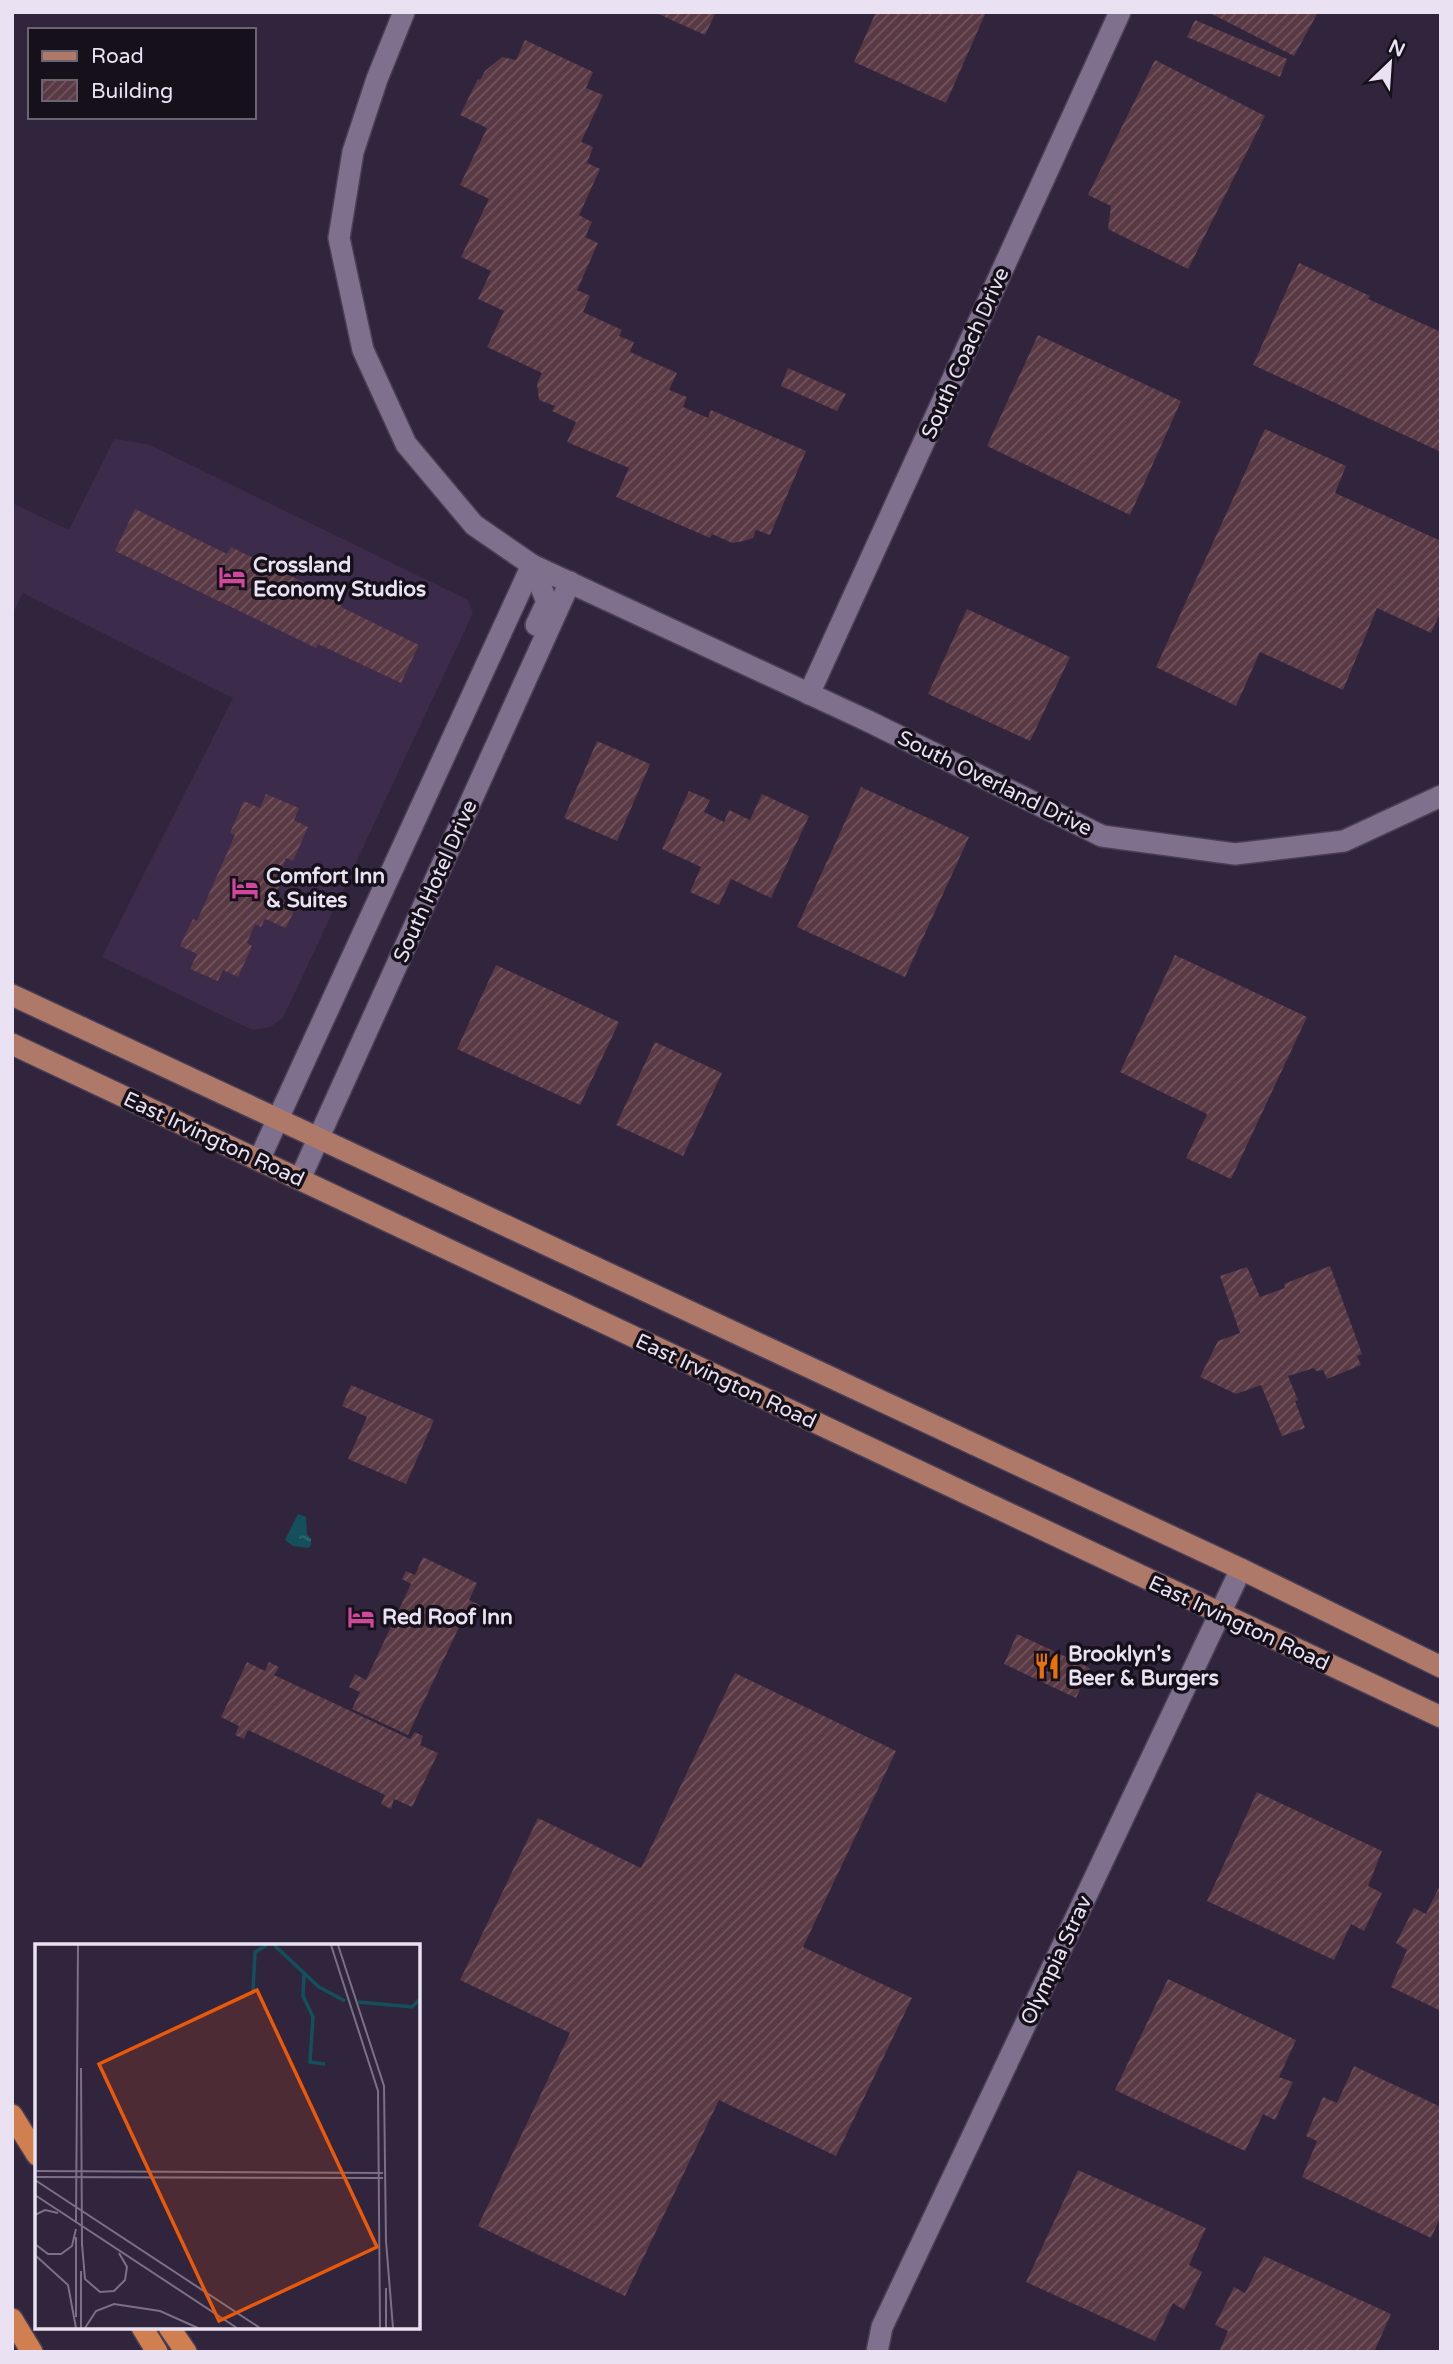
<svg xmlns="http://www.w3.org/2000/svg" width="1453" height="2364" font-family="'Varela Round',sans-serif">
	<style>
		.built { fill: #3c2b4b }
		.water { fill: url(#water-ripples) }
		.building { fill: url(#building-hatch) }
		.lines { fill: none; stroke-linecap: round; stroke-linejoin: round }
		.minor-casing { stroke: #4b3f55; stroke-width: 24 }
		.major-casing { stroke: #4b3f55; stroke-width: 24 }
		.highway-casing { stroke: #4b3f55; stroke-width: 24 }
		.minor { stroke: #7f708e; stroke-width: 21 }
		.major { stroke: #af7969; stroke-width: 21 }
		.highway { stroke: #cf7f50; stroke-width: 21 }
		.labels { text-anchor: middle; stroke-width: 7; stroke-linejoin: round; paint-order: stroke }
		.street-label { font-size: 21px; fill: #eae2f2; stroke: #16101b }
		.poi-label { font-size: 21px; font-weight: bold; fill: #eae2f2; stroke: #16101b; text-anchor: start }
		.inset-river { fill: none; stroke: #14505b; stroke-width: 3.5 }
		.inset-road { fill: none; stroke: #7b7085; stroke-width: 2 }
		.view { fill: #e8590c; fill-opacity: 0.15; stroke: #e8590c; stroke-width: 3.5 }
		.inset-edge { fill: none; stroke: #eae2f2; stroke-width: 3.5 }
	</style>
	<defs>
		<pattern id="water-ripples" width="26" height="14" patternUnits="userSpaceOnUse" patternTransform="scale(1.75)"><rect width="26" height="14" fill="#14505b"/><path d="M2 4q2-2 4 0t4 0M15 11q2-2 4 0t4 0" fill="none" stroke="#366973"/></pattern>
		<pattern id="building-hatch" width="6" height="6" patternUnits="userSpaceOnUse" patternTransform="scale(1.75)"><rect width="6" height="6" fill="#593943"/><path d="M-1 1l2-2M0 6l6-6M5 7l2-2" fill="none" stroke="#71555f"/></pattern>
	</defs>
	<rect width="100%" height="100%" fill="#31243d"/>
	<path class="built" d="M114,439l34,5 320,156 5,13 -190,405 -13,9 -18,3 -150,-73 131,-259 -210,-105 -11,22v-112l57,27z"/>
	<path class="water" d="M298,1514l8,3 1,17 4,5v6l-3,3 -15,-2 -8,-6z"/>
	<g class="building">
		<path d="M654,12h62l-11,23z"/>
		<path d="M876,12h110l-40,91 -92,-41z"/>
		<path d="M1208,12h110l-24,44z"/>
		<path d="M1195,20l92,39 -7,18 -93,-40z"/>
		<path d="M525,40l68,32 -7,16 17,7 -22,47 12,5 -6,16 13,6 -21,46 13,7 -7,15 13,6 -21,47 13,6 -7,16 39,18 -3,6 15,6 -4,10 47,21 -8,17 18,7 -4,10 25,11 3,-8 95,41 -36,84 -14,-5 -3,8 -9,3 -12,2 -20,-9 -2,4 -94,-41 13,-29 -62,-26 9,-20 -24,-11 3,-5 -16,-6 -2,-16 5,-11 -55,-26 17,-36 -26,-12 13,-28 -30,-14 28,-58 -29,-14 27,-57 -27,-13 18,-36 2,1 5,-9 17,-14 14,3z"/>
		<path d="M1155,60l110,56 -77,153 -80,-40 3,-23 -23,-11z"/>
		<path d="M1299,263l71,33 -2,3 73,33v120l-188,-87z"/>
		<path d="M1038,335l143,66 -51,114 -143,-69z"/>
		<path d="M788,368l58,26 -9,17 -56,-25z"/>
		<path d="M1265,429l81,37 -11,27 106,48v70l-10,22 -54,-25 -34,82 -83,-38 -24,54 -80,-39z"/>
		<path d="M135,509l92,45 4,-7 111,54 -1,6 78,38 -18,38 -83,-39 -2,4 -201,-97z"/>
		<path d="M967,609l103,48 -40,84 -102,-47z"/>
		<path d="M597,741l53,23 -33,77 -53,-23z"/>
		<path d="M861,787l108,50 -64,140 -108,-50z"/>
		<path d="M689,791l21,9 -6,12 20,10 5,-12 21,10 12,-26 47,22 -38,82 -40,-19 -12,26 -29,-13 11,-25 -39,-18z"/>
		<path d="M266,794l33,14 -5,12 14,7 -15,34 -7,-3 -7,17 4,1 -9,23 21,9 -9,20 -21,-9 -4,8 -6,-3 -8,19 5,3 -14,31 -15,-7 -5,11 -28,-12 7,-15 -17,-8 13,-27 4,2 38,-86 -5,-2 14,-32 16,7z"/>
		<path d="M1175,955l132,62 -76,162 -45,-21 21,-44 -87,-42z"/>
		<path d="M496,965l123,57 -39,83 -123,-56z"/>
		<path d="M655,1042l67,31 -39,83 -67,-31z"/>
		<path d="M1330,1266l32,88 -5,2 4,9 -34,14 -4,-9 -7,1 -2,-3 -26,8 10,24 -3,1 10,27 -23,8 -21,-51 -25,9 -36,-17 18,-36 22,-8 -20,-57 27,-9 13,30 25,-9 -1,-4z"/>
		<path d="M351,1385l83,35 -28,64 -58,-25 19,-42 -25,-11z"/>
		<path d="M423,1557l54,26 -8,17 11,5 -4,9 -9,-4 -59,125 -56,-26 8,-17 -11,-5 6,-13 11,6 45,-96 -9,-5 4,-8 9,4z"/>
		<path d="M1017,1634l73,34 -14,30 -72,-34z"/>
		<path d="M247,1662l18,9 4,-9 10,5 -5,8 136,64 5,-7 8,4 -3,9 18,8 -26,54 -18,-8 -3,10 -10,-5 4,-9 -137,-65 -4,9 -9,-4 4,-9 -18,-9z"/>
		<path d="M735,1673l161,78 -93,196 109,51 -76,158 -117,-56 -94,196 -147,-70 92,-193 -110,-53 78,-162 103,50z"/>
		<path d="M1257,1792l125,59 -14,35 14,7 -18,38 -13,-7 -17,36 -127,-59z"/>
		<path d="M1441,1883v128l-50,-24 16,-37 -11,-7 18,-35 12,6z"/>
		<path d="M1168,1979l128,61 -17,37 14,5 -18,38 -12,-6 -18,37 -130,-61z"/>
		<path d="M1354,2066l87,41v109l-10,22 -129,-61 15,-36 -11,-5 17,-39 14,6z"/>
		<path d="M1078,2170l128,58 -17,37 13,7 -18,38 -11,-7 -18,38 -129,-59z"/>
		<path d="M1264,2256l127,58 -17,38h-155l9,-21 -13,-6 19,-38 11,6z"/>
	</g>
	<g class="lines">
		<g class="minor-casing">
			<g id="minor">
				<path d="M404,12l-27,67 -24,73 -14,86 24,112 38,83 5,11 68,81 58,40 336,156 234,115 133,18 109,-13 97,-45"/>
				<path d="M532,565l15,37 -11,23"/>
				<path d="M809,694l311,-682"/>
				<path d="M259,1160l273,-595"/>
				<path d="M300,1179l270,-597"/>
				<path d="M877,2352l5,-25 359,-758"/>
			</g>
		</g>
		<g class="major-casing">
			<g id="major">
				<path d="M12,995l1229,574 200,98"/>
				<path d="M12,1044l1429,673"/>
			</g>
		</g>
		<g class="highway-casing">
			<g id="highway">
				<path d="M12,2115l25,40"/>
				<path d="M12,2319l20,33"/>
				<path d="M142,2327l15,25"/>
				<path d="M169,2327l17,25"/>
			</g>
		</g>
		<use href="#minor" class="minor"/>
		<use href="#major" class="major"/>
		<use href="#highway" class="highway"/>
	</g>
	<defs>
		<g id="hotel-bare" transform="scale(2.1)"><path d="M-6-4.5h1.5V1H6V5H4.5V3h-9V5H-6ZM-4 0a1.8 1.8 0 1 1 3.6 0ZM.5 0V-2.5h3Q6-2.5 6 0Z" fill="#d1479c" stroke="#16101b" stroke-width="2.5" paint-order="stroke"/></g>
		<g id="restaurant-bare" transform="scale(2.1)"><path d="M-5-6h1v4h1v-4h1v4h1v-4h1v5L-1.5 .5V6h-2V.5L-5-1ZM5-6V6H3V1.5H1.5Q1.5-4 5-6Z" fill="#e8710a" stroke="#16101b" stroke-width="2.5" paint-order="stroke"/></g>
	</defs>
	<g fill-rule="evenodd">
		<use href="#hotel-bare" x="232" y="577"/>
		<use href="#hotel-bare" x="245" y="888"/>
		<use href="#hotel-bare" x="361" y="1617"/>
		<use href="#restaurant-bare" x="1047" y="1666"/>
	</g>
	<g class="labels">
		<g class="street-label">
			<text transform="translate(965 353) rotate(-66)" y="7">South Coach Drive</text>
			<text transform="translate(995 783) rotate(26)" y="7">South Overland Drive</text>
			<text transform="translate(435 881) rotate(-66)" y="7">South Hotel Drive</text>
			<text transform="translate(214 1139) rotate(25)" y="7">East Irvington Road</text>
			<text transform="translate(726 1381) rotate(25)" y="7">East Irvington Road</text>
			<text transform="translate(1239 1623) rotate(25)" y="7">East Irvington Road</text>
			<text transform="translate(1056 1960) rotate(-65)" y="7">Olympia Strav</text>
		</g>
		<g class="poi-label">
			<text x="253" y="572">Crossland<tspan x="253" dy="24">Economy Studios</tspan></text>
			<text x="266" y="883">Comfort Inn<tspan x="266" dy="24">&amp; Suites</tspan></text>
			<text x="382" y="1624">Red Roof Inn</text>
			<text x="1068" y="1661">Brooklyn's<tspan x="1068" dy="24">Beer &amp; Burgers</tspan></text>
		</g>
	</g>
	<g transform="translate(35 1944)">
		<rect width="385" height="385" fill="#31243d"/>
		<path class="inset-river" d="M239,1l45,42 26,14M269,29l-1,23 10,21 -3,45 15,2M218,47l2,-39 12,-7M323,58l54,5 8,-8"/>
		<path class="inset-road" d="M296,1l47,146 2,237M303,1l46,141 2,156M46,124l1,178M0,227l348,2M0,233l348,1M0,236l225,148M0,251l202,133M0,271l10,-5 13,3M41,279l2,-278M41,293v80M351,297l7,87M0,300l13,10h13l11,-8 4,-17M47,300l3,35 15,13 14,-1 11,-11 2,-13 -8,-14M0,311l33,30 8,43M46,327v57M50,384l11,-17 18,-7 46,7 38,17M351,384v-40"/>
		<path class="view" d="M222,46l120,257 -158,74 -120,-257z"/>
		<rect width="385" height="385" class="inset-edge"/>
	</g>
	<rect width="1453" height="2364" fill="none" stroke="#eae2f2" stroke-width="28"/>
	<rect x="28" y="28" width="228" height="91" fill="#16101b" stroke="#6b6471" stroke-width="2"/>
	<rect x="42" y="51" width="35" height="10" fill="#af7969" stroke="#6b6471" stroke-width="2"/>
	<text x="91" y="63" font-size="21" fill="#eae2f2">Road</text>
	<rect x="42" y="80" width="35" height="21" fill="url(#building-hatch)" stroke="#6b6471" stroke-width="2"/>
	<text x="91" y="98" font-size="21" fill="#eae2f2">Building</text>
	<g transform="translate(1390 63) rotate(25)" stroke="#16101b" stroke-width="5" paint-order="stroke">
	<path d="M0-5L12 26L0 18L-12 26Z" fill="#eae2f2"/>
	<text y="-10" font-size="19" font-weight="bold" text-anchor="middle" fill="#eae2f2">N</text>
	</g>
</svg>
